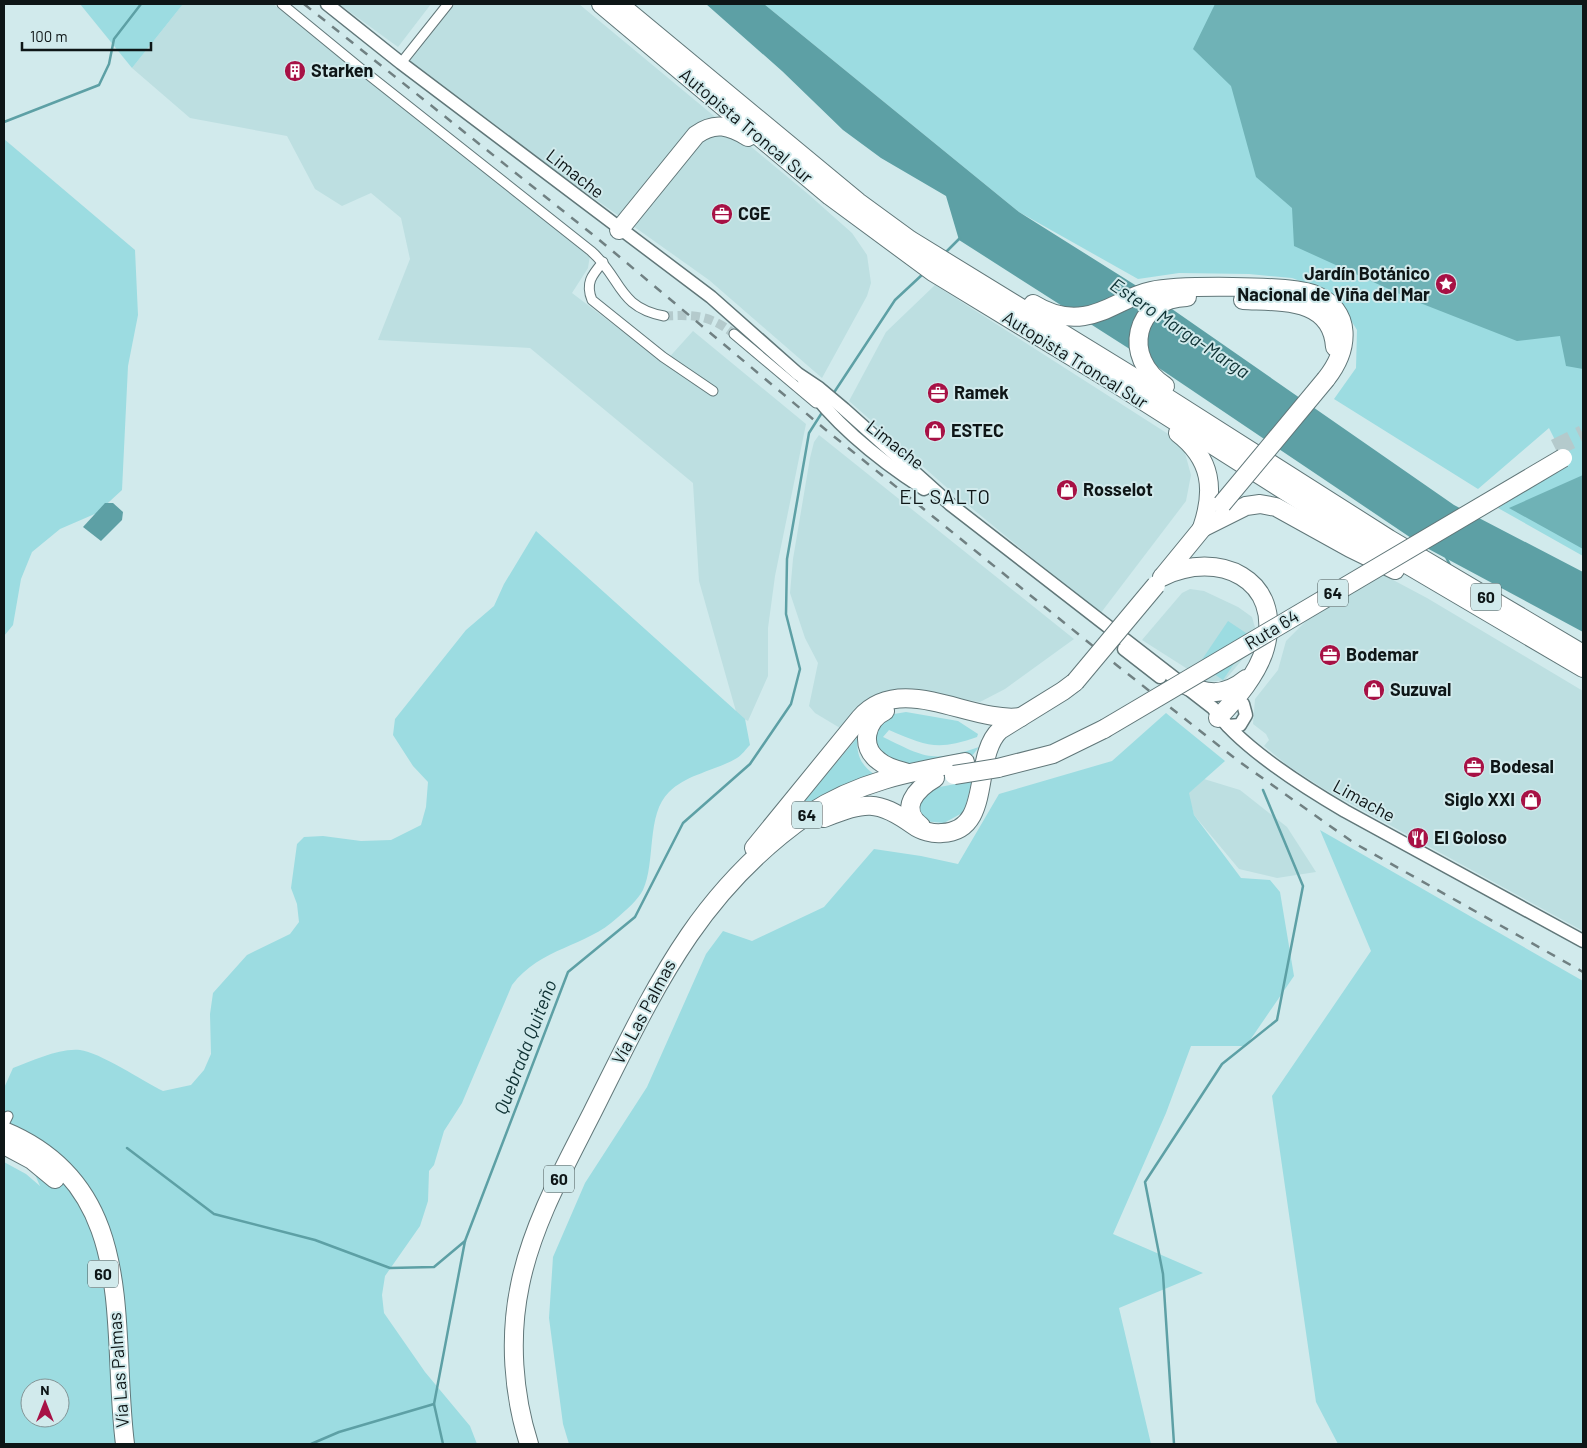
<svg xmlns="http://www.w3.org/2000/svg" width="1587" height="1448" font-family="Barlow,sans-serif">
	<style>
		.built { fill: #bddfe1 }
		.green { fill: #9cdce1; fill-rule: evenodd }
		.forest { fill: #6fb2b6 }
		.water { fill: #5da0a5 }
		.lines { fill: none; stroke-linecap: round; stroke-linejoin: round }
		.stream { stroke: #5da0a5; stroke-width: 2.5 }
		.street-tunnel { stroke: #b4cacc; stroke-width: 9; stroke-dasharray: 9 4.5; stroke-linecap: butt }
		.highway-tunnel { stroke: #b4cacc; stroke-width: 18; stroke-dasharray: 18 9; stroke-linecap: butt }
		.street-casing { stroke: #617779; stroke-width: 11 }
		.secondary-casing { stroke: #617779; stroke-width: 15 }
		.highway-casing { stroke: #617779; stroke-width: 20 }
		.street { stroke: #fff; stroke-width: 9 }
		.secondary { stroke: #fff; stroke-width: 12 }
		.highway { stroke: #fff; stroke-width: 18 }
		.rail { stroke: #708082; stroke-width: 2.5; stroke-dasharray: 9 9; stroke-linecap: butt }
		.highway-bridge-casing { stroke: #617779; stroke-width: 20; stroke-linecap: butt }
		.highway-bridge { stroke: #fff; stroke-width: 18 }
		.labels { text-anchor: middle; stroke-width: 4; stroke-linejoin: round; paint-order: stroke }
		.shield { fill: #d1eaec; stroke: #485657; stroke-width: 1 }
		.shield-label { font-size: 16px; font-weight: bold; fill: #0e1617 }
		.poi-label { font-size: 18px; font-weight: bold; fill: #0e1617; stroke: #d1eaec; text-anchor: start }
		.street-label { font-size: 18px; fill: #0e1617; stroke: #d1eaec }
		.water-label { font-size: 19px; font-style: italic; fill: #0e3133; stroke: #d1eaec }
		.quarter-label { font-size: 20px; letter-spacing: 1px; fill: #0e1617; stroke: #d1eaec }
	</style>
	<rect width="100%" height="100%" fill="#d1eaec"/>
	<g class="built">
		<path d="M183,4h90l317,251 -2,13 -16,25 92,70 29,-32 113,93 -31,152 -7,52v48l-20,45 -11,-6 -38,-134 -6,-98 -163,-135 -152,-8 32,-81 -9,-41 -30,-25 -29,13 -27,-17 -28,-53 -97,-18 -58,-50z"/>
		<path d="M339,4h92l-33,43z"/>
		<path d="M455,4h124l229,190 44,39 15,22 4,28 -4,13 -45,82 -113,-98 -211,-150 -88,-69z"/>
		<path d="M935,285l241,154 9,14 6,22 -5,26 -86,113 -155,-128 -96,-85 37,-69z"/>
		<path d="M819,435l255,204 -69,50 -25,13 -64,-11 -71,40 -30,-18 -6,-7 9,-43 -13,-25 -15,-45 3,-34 17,-101 4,-16z"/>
		<path d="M1363,564l64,34 156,93v240l-259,-142 -37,-24 -23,-19 5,-6 -3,-6 -13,-10 2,-25 23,-29 8,-29z"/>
		<path d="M1190,589l14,2 34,16 14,10 4,14 -4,17 -27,32 -17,2 -66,-42 40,-47z"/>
		<path d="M1204,779l36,11 47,37 29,45 -39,6 -38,-9 -45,-54 -6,-22z"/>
	</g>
	<g class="green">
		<path d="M80,4h103l-51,64z"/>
		<path d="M764,4h819v552l-85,-48 69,-44 -18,-36 -71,61 -144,-90 22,-31 1,-38 -13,-21 -22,-20 -30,-11 -43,-4 -70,-1 -41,6 -119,-67z"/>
		<path d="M4,139l131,111 3,65 -10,51 -6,124 -25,23 -37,16 -28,23 -11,27 -8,46 -9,11z"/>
		<path d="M536,531l209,188 5,26c-4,4 -8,10 -13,13 -22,13 -50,16 -68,34 -23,22 -13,70 -26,98 -5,10 -18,21 -26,28 -31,29 -76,29 -105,67l-50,118 -18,28 -10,34 -5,6 -1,30 -8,25 -35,50 -3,19 2,18 41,59 45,54 7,18h-473v-282l22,12 14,12 -7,-16 -29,-45v-37l9,-20c20,-7 45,-20 67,-18 19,2 63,31 83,41l28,-6 13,-15 7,-16 -1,-40 3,-21 34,-38 43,-21 9,-12 -2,-18 -6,-16 6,-44 7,-7 19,-1 38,5 30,-1 30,-15 5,-18 2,-25 -15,-16 -20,-31 2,-16 71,-89 28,-24 10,-22zM30,1388h30v30h-30z"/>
		<path d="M1228,621l24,16 -29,43 -24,-16z"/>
		<path d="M906,712l52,9 20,13 -1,3c-40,14 -50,9 -88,-7l-6,7c43,21 49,26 96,10l-7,9c-28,6 -81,25 -97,-9 -3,-5 -2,-14 -3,-19l16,-13z"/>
		<path d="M1166,713l59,48 -36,32 5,22 47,63 29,2 10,12 14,84 -48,70h-55l-25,67 -53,121 90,39 -84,35 32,136h-582l-6,-20 -14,-106 4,-61 32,-74 62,-96 59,-133 17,-23 29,10 72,-34 50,-58 47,7 37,8 41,-70 113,-33z"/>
		<path d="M857,738c0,18 3,26 18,37l-43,16 -54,42z"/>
		<path d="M972,781l-8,31 -20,11 -21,-2 -6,-9 5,-19 12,-5z"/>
		<path d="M1320,830l263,151v463h-245l-22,-42 -44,-306 99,-145z"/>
	</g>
	<g class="forest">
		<path d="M1215,4h368v365l-17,-3 -6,-30 -43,5 -102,-40 -121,-55 -2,-38 -36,-31 -25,-91 -38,-37z"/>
		<path d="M1583,475v74l-74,-41z"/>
	</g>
	<g class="water">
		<path d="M706,4h58l255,208 140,88 295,205 129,67v60l-160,-86 -273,-184 -191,-122 -13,-44 -65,-38 -38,-28 -61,-59z"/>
		<path d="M105,503h8l10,9 -1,8 -21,21 -18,-14z"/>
	</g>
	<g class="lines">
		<g class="stream">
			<path d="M4,122l95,-37 10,-21 5,-25 27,-35"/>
			<path d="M944,254l16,-16"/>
			<path d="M833,394l62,-94 29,-27"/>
			<path d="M1446,557l4,8"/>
			<path d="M127,1148l87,66 101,26 75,28 44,-1 31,-26"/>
			<path d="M311,1444l28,-12 95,-28"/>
			<path d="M443,1444l-9,-40 31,-163 103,-269 67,-55 48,-94 67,-59 41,-60 9,-35 -14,-55 1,-55 22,-126 14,-22"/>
			<path d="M1174,1444l-11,-170 -18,-92 77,-118 55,-44 26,-134 -40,-96"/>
		</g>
		<path class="street-tunnel" d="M664,316c30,-1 45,-2 70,18"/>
		<path class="highway-tunnel" d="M1555,448l28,-14"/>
		<g class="street-casing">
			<g id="street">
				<path d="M282,4l78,64 231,183c31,27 26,56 73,65"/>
				<path d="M401,63l47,-59"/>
				<path d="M603,262c-11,13 -18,21 -11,38l71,57 50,34"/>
				<path d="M734,334l82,69"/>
				<path d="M4,1124l4,-8"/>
			</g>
		</g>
		<g class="secondary-casing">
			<g id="secondary">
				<path d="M327,4l74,59 310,234 87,77 21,14 25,21 106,95 263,204c27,39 91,79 132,103l238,130"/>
				<path d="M804,381c31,44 75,79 120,108"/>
				<path d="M1124,649l36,28"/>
				<path d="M1228,726l12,-1 6,-10 -3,-11 -14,-8"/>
			</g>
		</g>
		<g class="highway-casing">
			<g id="highway">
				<path d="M601,4l229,192 103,76 179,109 211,134 260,153"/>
				<path d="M619,4l239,198 52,38 251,154 228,145 194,115"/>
				<path d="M619,230l77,-95c19,-14 34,-9 52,2"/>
				<path d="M1243,300c37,2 89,-3 92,47"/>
				<path d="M1033,304c16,10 32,15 51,12 23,-3 43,-20 67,-25 27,-6 137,-6 162,3 41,16 36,56 13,85"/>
				<path d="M1165,386c-44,-28 -31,-88 22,-89"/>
				<path d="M1178,433c34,26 37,57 24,95"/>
				<path d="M1202,528l44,-22 14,-2 16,3 74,41 45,22"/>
				<path d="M1164,575l45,-55"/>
				<path d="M1162,577c56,-28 122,2 103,71 -7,26 -29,51 -47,70"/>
				<path d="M1180,683c26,11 43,15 66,-4"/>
				<path d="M885,711c-19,9 -26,36 -6,50 8,7 19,9 29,12"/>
				<path d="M998,768l55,-14 51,-25"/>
				<path d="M824,818c41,-16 53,-19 89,7 8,6 20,9 29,8 52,-2 29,-76 58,-103l63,-39 12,-9"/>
				<path d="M921,826c-23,-17 -5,-37 14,-48"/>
				<path d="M754,848l106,-130c41,-47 111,6 161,-1"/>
				<path d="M4,1131c136,56 106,195 121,313"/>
				<path d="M4,1145l28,15 23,19"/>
				<path d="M529,1444c-16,-50 -20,-107 -9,-159 12,-60 44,-117 72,-172 60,-119 103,-220 217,-299 48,-32 101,-42 156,-52"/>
			</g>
		</g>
		<use href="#street" class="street"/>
		<use href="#secondary" class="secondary"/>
		<use href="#highway" class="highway"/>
		<path class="rail" d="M304,4l293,234 229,192 288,233 123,97 117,83 229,129"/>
		<g class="highway-bridge-casing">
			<g id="highway-bridge">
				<path d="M1222,504l104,-125"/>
				<path d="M1075,682l81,-97"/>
				<path d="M1104,729l459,-271"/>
				<path d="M954,775l44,-7"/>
			</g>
		</g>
		<use href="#highway-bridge" class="highway-bridge"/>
	</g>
	<defs>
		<g id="building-disc" transform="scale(1.125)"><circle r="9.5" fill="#a71145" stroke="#d1eaec"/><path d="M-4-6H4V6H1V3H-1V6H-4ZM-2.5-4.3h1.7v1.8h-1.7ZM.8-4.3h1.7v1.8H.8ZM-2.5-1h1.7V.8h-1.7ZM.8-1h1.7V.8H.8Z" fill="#fff"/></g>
		<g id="office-disc" transform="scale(1.125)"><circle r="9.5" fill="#a71145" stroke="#d1eaec"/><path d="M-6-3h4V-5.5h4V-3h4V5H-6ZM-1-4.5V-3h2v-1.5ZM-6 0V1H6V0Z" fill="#fff"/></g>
		<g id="sight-disc" transform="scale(1.125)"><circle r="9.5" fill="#a71145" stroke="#d1eaec"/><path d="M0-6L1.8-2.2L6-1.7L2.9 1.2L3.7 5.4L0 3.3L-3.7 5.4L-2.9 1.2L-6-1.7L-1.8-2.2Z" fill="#fff"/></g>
		<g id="shop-disc" transform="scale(1.125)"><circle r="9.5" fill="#a71145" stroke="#d1eaec"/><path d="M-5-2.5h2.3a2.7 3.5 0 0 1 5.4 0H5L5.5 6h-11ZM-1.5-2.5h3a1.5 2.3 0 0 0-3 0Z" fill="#fff"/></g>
		<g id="restaurant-disc" transform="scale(1.125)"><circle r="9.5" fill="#a71145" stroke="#d1eaec"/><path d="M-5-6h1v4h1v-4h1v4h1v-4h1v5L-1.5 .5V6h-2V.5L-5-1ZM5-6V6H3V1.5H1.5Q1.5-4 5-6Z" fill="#fff"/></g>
	</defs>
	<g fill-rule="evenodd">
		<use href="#building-disc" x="295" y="71"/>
		<use href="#office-disc" x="722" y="214"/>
		<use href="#sight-disc" x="1446" y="284"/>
		<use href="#office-disc" x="938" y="393"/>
		<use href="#shop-disc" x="935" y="431"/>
		<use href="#shop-disc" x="1067" y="490"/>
		<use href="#office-disc" x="1330" y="655"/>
		<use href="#shop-disc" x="1374" y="690"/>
		<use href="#office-disc" x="1474" y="767"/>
		<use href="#shop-disc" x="1531" y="800"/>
		<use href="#restaurant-disc" x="1418" y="838"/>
	</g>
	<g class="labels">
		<g class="shield">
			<rect x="1318" y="579.5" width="30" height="27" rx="4"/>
			<rect x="1471" y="583.5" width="30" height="27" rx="4"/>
			<rect x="792" y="801.5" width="30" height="27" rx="4"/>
			<rect x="544" y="1165.5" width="30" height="27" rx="4"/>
			<rect x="88" y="1260.5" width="30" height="27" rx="4"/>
		</g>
		<g class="shield-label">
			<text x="1333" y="599">64</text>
			<text x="1486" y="603">60</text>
			<text x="807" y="821">64</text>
			<text x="559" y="1185">60</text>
			<text x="103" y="1280">60</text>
		</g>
		<g class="poi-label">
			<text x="311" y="77">Starken</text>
			<text x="738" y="220">CGE</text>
			<text x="1430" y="280" text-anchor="end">Jardín Botánico<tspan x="1430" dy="21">Nacional de Viña del Mar</tspan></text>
			<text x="954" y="399">Ramek</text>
			<text x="951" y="437">ESTEC</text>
			<text x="1083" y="496">Rosselot</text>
			<text x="1346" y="661">Bodemar</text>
			<text x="1390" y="696">Suzuval</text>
			<text x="1490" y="773">Bodesal</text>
			<text x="1515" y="806" text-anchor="end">Siglo XXI</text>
			<text x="1434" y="844">El Goloso</text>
		</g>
		<g class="street-label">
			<text transform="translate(746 126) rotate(40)" y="6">Autopista Troncal Sur</text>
			<text transform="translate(575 174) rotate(38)" y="6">Limache</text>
			<text transform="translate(1075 360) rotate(32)" y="6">Autopista Troncal Sur</text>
			<text transform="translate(895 445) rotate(38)" y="6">Limache</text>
			<text transform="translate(1272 630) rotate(-31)" y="6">Ruta 64</text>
			<text transform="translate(1364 801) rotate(29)" y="6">Limache</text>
			<text transform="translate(644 1012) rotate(-62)" y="6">Vía Las Palmas</text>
			<text transform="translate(119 1370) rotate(-94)" y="6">Vía Las Palmas</text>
		</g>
		<g class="water-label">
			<text transform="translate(1180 328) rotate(34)" y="7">Estero Marga-Marga</text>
			<text transform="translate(525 1047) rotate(-69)" y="7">Quebrada Quiteño</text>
		</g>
		<g class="quarter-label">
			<text x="945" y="504">EL SALTO</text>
		</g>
	</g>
	<rect width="1587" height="1448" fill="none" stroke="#0e1617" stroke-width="10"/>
	<g transform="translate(45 1403)"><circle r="24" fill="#d1eaec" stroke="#839597"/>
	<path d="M0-4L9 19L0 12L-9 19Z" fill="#a71145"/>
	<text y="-8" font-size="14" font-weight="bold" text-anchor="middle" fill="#0e1617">N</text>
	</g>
	<path d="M22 42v8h129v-8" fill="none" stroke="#0e1617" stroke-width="2.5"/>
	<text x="30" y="42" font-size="15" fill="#0e1617" stroke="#d1eaec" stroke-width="4" paint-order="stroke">100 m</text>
</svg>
